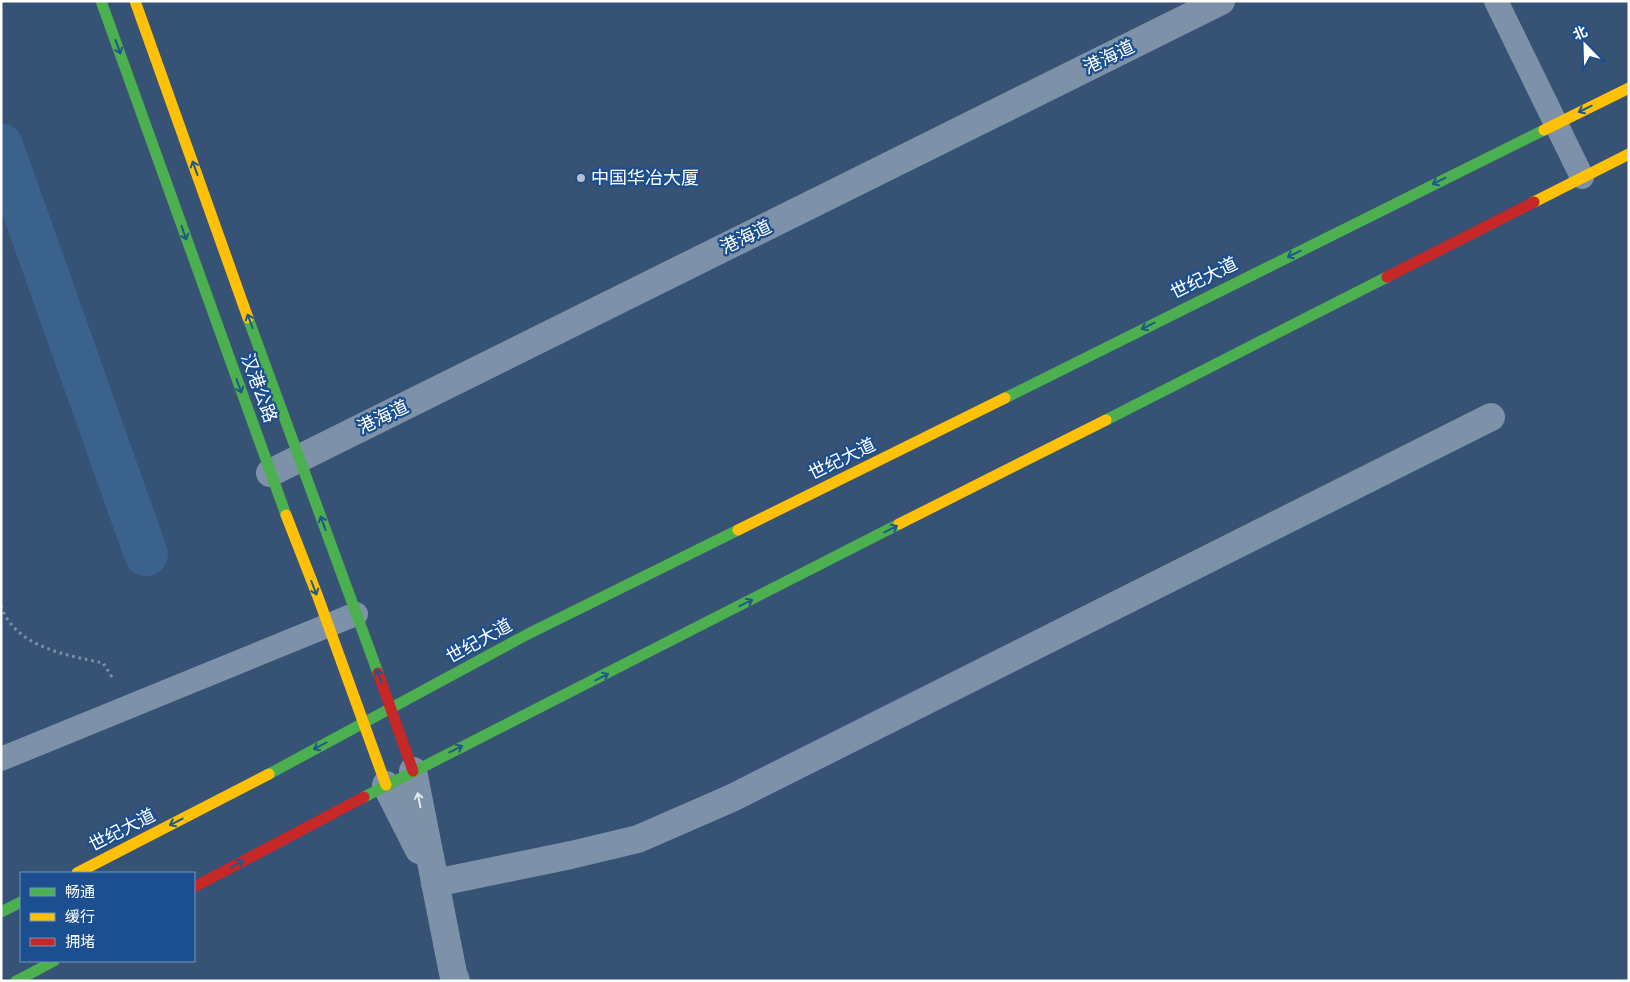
<svg xmlns="http://www.w3.org/2000/svg" width="1630" height="982" font-family="'Exo 2','Noto Sans SC',sans-serif">
	<style>
		.lines { fill: none; stroke-linecap: round; stroke-linejoin: round }
		.canal { stroke: #3b618d; stroke-width: 44 }
		.path { stroke: #7d92a8; stroke-width: 3; stroke-dasharray: 2.5 4; stroke-linecap: butt }
		.lane { stroke: #7d92a8; stroke-width: 24 }
		.street { stroke: #7d92a8; stroke-width: 28 }
		.fast { stroke: #4caf50; stroke-width: 11 }
		.slow { stroke: #ffc107; stroke-width: 11 }
		.jam { stroke: #c62828; stroke-width: 11 }
		.oneway { stroke: #205989 }
		.oneway2 { stroke: #e5e9ee }
		.poi-dot { fill: #b9c2ce; stroke: #1b4f8f; stroke-width: 2 }
		.labels { text-anchor: middle; stroke-width: 4.5; stroke-linejoin: round; paint-order: stroke }
		.street-label { font-size: 18px; fill: #fff; stroke: #1b4f8f }
		.poi-label { font-size: 18px; fill: #fff; stroke: #1b4f8f; text-anchor: start }
	</style>
	<rect width="100%" height="100%" fill="#365274"/>
	<g class="lines">
		<path class="canal" d="M1,145l145,409"/>
		<path class="path" d="M1,606c14,41 65,49 102,57l9,14"/>
		<g class="lane">
			<path d="M1496,1l86,176"/>
			<path d="M1,759l355,-145"/>
		</g>
		<g class="street">
			<path d="M270,473l951,-472"/>
			<path d="M413,771l40,202 3,8"/>
			<path d="M386,785l33,65"/>
			<path d="M435,883l136,-28 67,-16 94,-41 759,-381"/>
		</g>
		<g class="fast">
			<path d="M101,1l185,514"/>
			<path d="M248,318l130,355"/>
			<path d="M1005,398l539,-268"/>
			<path d="M1106,420l281,-143"/>
			<path d="M269,774l259,-140 210,-104"/>
			<path d="M364,797l535,-273"/>
			<path d="M1,912l20,-10"/>
			<path d="M16,981l38,-20"/>
		</g>
		<g class="slow">
			<path d="M135,1l113,317"/>
			<path d="M1544,130l85,-42"/>
			<path d="M1534,202l95,-48"/>
			<path d="M286,515l32,82 68,188"/>
			<path d="M899,524l207,-104"/>
			<path d="M738,530l267,-132"/>
			<path d="M77,873l192,-99"/>
		</g>
		<g class="jam">
			<path d="M1387,277l147,-75"/>
			<path d="M378,673l35,98"/>
			<path d="M194,887l170,-90"/>
		</g>
	</g>
	<defs><path id="oneway-shaft" d="M-6 0H5M1.5-3L5.5 0L1.5 3" fill="none" stroke-width="1.6" stroke-linecap="round" stroke-linejoin="round" transform="scale(1.25)"/></defs>
	<g class="oneway">
		<use href="#oneway-shaft" transform="translate(118 47) rotate(70)"/>
		<use href="#oneway-shaft" transform="translate(1585 109) rotate(154)"/>
		<use href="#oneway-shaft" transform="translate(195 168) rotate(-110)"/>
		<use href="#oneway-shaft" transform="translate(1439 181) rotate(154)"/>
		<use href="#oneway-shaft" transform="translate(184 233) rotate(70)"/>
		<use href="#oneway-shaft" transform="translate(1294 254) rotate(154)"/>
		<use href="#oneway-shaft" transform="translate(250 321) rotate(-110)"/>
		<use href="#oneway-shaft" transform="translate(1148 326) rotate(154)"/>
		<use href="#oneway-shaft" transform="translate(239 386) rotate(70)"/>
		<use href="#oneway-shaft" transform="translate(323 523) rotate(-110)"/>
		<use href="#oneway-shaft" transform="translate(891 529) rotate(-27)"/>
		<use href="#oneway-shaft" transform="translate(314 588) rotate(69)"/>
		<use href="#oneway-shaft" transform="translate(746 603) rotate(-27)"/>
		<use href="#oneway-shaft" transform="translate(379 676) rotate(-111)"/>
		<use href="#oneway-shaft" transform="translate(602 677) rotate(-27)"/>
		<use href="#oneway-shaft" transform="translate(320 746) rotate(152)"/>
		<use href="#oneway-shaft" transform="translate(456 749) rotate(-27)"/>
		<use href="#oneway-shaft" transform="translate(176 822) rotate(153)"/>
		<use href="#oneway-shaft" transform="translate(237 864) rotate(-28)"/>
	</g>
	<use class="oneway2" href="#oneway-shaft" transform="translate(419 800) rotate(-101)"/>
	<circle class="poi-dot" cx="581" cy="178" r="5"/>
	<g class="labels">
		<g class="street-label">
			<text transform="translate(1109 57) rotate(-26)" y="6">港海道</text>
			<text transform="translate(746 237) rotate(-26)" y="6">港海道</text>
			<text transform="translate(1204 278) rotate(-26)" y="6">世纪大道</text>
			<text transform="translate(259 388) rotate(70)" y="6">汉港公路</text>
			<text transform="translate(383 417) rotate(-26)" y="6">港海道</text>
			<text transform="translate(842 459) rotate(-26)" y="6">世纪大道</text>
			<text transform="translate(479 641) rotate(-29)" y="6">世纪大道</text>
			<text transform="translate(122 830) rotate(-27)" y="6">世纪大道</text>
		</g>
		<g class="poi-label">
			<text x="591" y="184">中国华冶大厦</text>
		</g>
	</g>
	<rect width="1630" height="982" fill="none" stroke="#ffffff" stroke-width="5"/>
	<rect x="20" y="872" width="175" height="90" fill="#1b4f8f" stroke="#7695bc"/>
	<rect x="30" y="888" width="25" height="8" fill="#4caf50" stroke="#7695bc"/>
	<text x="65" y="897" font-size="15" fill="#ffffff">畅通</text>
	<rect x="30" y="913" width="25" height="8" fill="#ffc107" stroke="#7695bc"/>
	<text x="65" y="922" font-size="15" fill="#ffffff">缓行</text>
	<rect x="30" y="938" width="25" height="8" fill="#c62828" stroke="#7695bc"/>
	<text x="65" y="947" font-size="15" fill="#ffffff">拥堵</text>
	<g transform="translate(1585 45) rotate(337)" stroke="#1b4f8f" stroke-width="4" paint-order="stroke">
	<path d="M0-4L9 19L0 12L-9 19Z" fill="#ffffff"/>
	<text y="-8" font-size="14" font-weight="bold" text-anchor="middle" fill="#ffffff">北</text>
	</g>
</svg>
